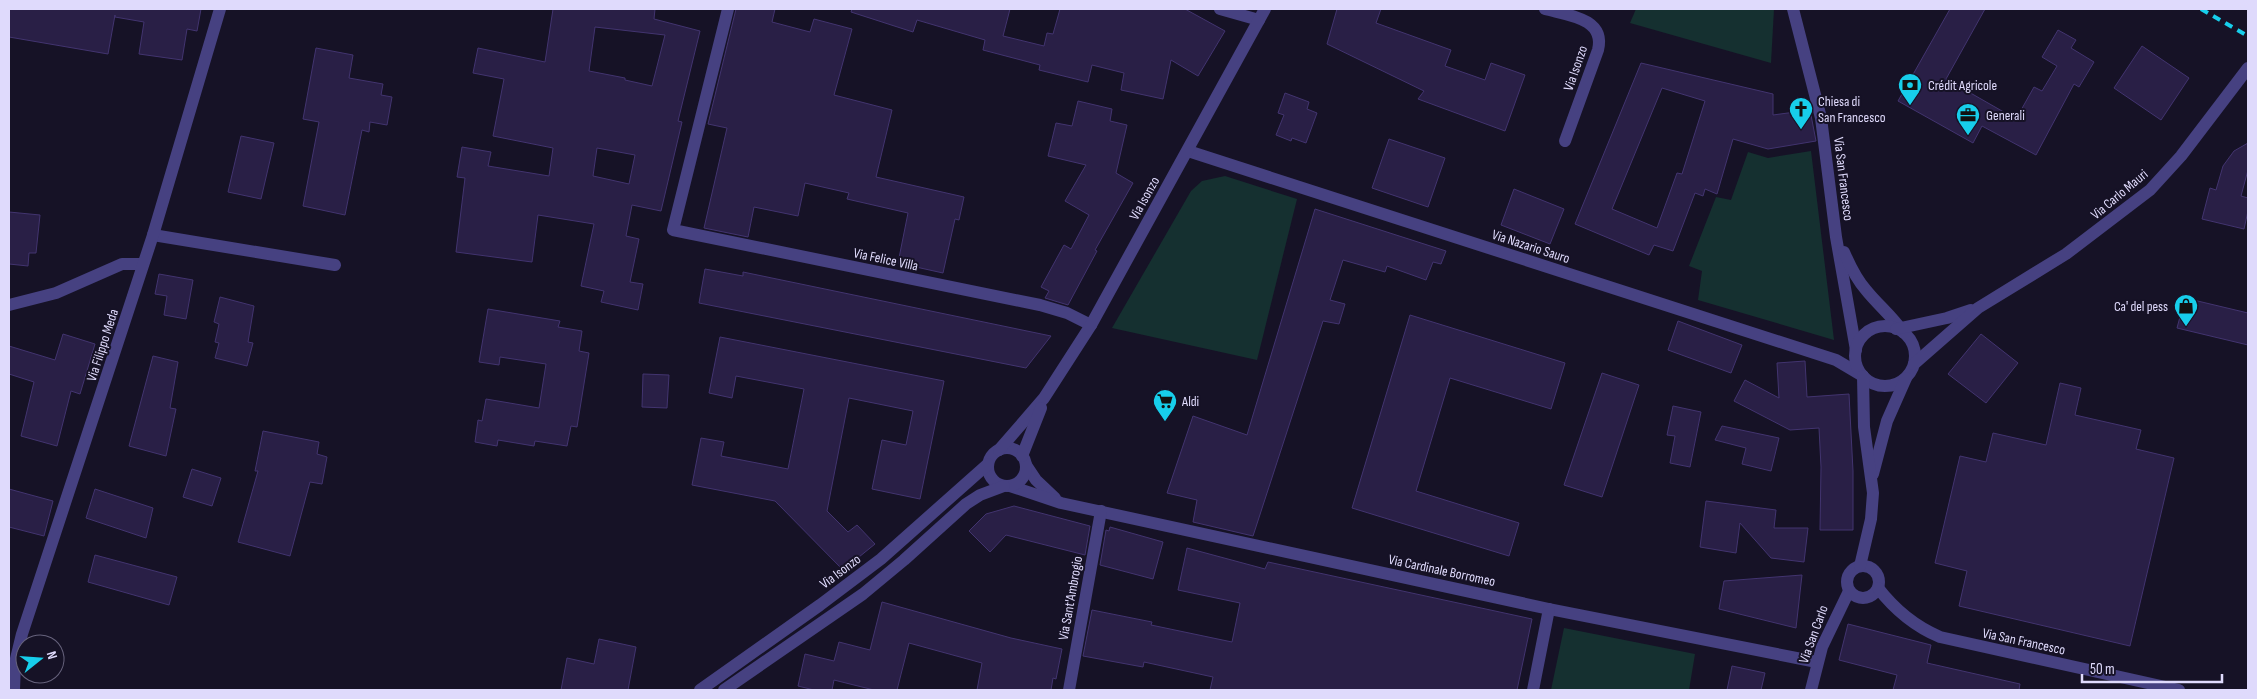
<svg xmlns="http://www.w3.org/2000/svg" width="2257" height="699" font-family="'Sofia Sans Condensed',sans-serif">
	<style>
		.green { fill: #153030 }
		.building { fill: #291f46; stroke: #42346f; fill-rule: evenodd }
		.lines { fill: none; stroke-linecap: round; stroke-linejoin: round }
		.minor { stroke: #464181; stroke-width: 12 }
		.tertiary { stroke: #464181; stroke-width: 12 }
		.rail { stroke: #17ceeb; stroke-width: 4; stroke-dasharray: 8 6; stroke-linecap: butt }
		.labels { text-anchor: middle; stroke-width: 4; stroke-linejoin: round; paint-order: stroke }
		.street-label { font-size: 14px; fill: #dfdafc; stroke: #161226 }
		.poi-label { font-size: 14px; fill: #dfdafc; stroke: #161226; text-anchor: start }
	</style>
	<rect width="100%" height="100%" fill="#161226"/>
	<g class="green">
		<path d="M1636,9h138l-3,54 -141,-40z"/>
		<path d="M1811,151l23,189 -136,-40 4,-29 -13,-5 27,-69 15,3 17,-48 20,6z"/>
		<path d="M1225,176l72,23 -40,161 -145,-32 79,-137 11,-10z"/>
		<path d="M1564,628l131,26 -6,36h-138z"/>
	</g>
	<g class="building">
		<path d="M9,9h192l-4,22 -10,-2 -5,31 -43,-6 5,-32 -29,-5v-2l-7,39 -99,-17z"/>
		<path d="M553,9h102l-1,10 46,12 -22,90 4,1 -21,89 -29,-6 -6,31 13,3 -9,43 13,2 -5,26 -37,-8 3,-11 -23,-5 13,-62 -56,-9 -6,47 -76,-10 9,-74 -8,-1 5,-30 29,5 -3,14 61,10 4,-28 -60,-12 11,-57 -31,-6 5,-25 67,14zM595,27l70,8 -13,51 -27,-6v-2l-36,-7zM597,148l38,7 -6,29 -36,-8z"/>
		<path d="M736,9h39l-3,13 38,10 4,-13 38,10 -18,66 58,15 -16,67 88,20 -5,23 -4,-1 -12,54 -45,-10 10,-50 -61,-14 2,-6 -44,-10 -7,33 -44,-9 -6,30 -44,-9 23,-100 -19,-4z"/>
		<path d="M852,9h158l-7,27 41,10 3,-13 6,1 7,-25h125l40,22 -27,45 -27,-16 -8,39 -42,-9 3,-17 -32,-8 -4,17 -49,-12 1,-5 -57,-15 2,-10 -68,-20 -4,12 -62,-20z"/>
		<path d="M1337,9h44l-5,14 75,27 -6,16 40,14 6,-17 34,12 -20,56 -87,-32 6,-8 -97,-47z"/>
		<path d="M1950,9h35l-39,70 70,40 18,-32 8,4 15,-25 -15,-9 16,-27 18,10 -5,8 23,14 -15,25 -5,-3 -38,71 -54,-29 -9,17 -75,-42z"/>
		<path d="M2142,46l47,32 -28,42 -47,-32z"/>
		<path d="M316,48l37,7 -4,23 34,6 -2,11 11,2 -5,28 -17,-3 -1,10 -7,-2 -17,85 -42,-9 16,-84 -16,-3z"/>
		<path d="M1641,63l132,31v21l37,-5 6,31 -48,8 -35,-10 -16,55 -12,-5 -2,7 -8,-3 -22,58 -19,-6 -5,10 -74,-31zM1662,88l43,13 -23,73 -5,-1 -20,55 -45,-19z"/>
		<path d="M1285,93l24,9 -2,7 10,4 -11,30 -14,-5 -1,3 -15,-6 8,-20 -6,-2z"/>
		<path d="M1078,101l34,8 -2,12 17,4 -11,48 17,10 -38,67 2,1 -29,54 -23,-7 4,-7 -8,-4 23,-42 7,4 18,-34 -24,-14 21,-36 -38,-9 8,-33 16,3z"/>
		<path d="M241,136l33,7 -13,56 -33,-7z"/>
		<path d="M1389,139l56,19 -17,49 -56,-19z"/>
		<path d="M2248,143v27l-7,26 7,2v13l-4,18 -42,-10 8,-31 6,2 7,-24 11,-15z"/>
		<path d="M1514,189l50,20 -14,35 -49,-19z"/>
		<path d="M1315,209l131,42 -5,13 -8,-2 -7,18 -39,-14 -2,6 -42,-12 -13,40 15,4 -6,20 -16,-3 -70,215 -60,-14 4,-22 -30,-7 26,-77 54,19z"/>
		<path d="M9,212l31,3 -4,38h-7l-1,13 -19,-2z"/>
		<path d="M705,269l38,7v-4l308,64 -25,32 -327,-65z"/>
		<path d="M159,274l34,6 -7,39 -22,-4 3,-19 -12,-2z"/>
		<path d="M220,297l34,9 -6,36 5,1 -6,23 -32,-8 4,-15 -4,-1 4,-18 -5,-2z"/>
		<path d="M2185,298l63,15v32l-71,-17z"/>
		<path d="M488,309l72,12 -2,6 24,4 -3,20 10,2 -12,74 -6,-1 -4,20 -32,-5 -1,5 -36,-6 -1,6 -22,-4 3,-22 4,1 4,-22 53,9 7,-44 -46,-7 -1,8 -20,-3z"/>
		<path d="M1410,315l155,48 -14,46 -101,-31 -34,113 103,32 -10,33 -157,-48z"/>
		<path d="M1678,321l64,24 -11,28 -63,-23z"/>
		<path d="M63,334l32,10 -15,50 -9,-3 -14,55 -36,-10 13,-54 -25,-8v-28l46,14z"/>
		<path d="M1981,334l37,29 -32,40 -38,-29z"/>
		<path d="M720,337l224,44 -24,118 -48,-10 10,-49 24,5 7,-34 -64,-13 -22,113 21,21 9,-7 18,19 -32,26 -68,-69 -83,-16 9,-47 23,4 -3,14 67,13 16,-80 -68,-13 -4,22 -23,-5z"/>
		<path d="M153,356l25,6 -8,46 6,1 -10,47 -37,-10z"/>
		<path d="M1805,361l2,36 42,-3 4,77v59h-33l1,-63 -2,-39 -29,2 -56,-29 11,-21 34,18 -2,-35z"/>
		<path d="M1602,373l37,12 -37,112 -38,-12z"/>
		<path d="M643,374l26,1 -2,33 -25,-1z"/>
		<path d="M2060,383l21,5 -6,27 66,15 -5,19 38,9 -44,188 -171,-40 8,-35 -32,-8 25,-107 26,6 7,-29 53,12z"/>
		<path d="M1673,406l28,6 -11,55 -20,-4 5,-27 -8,-1z"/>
		<path d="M1722,426l57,12 -8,33 -29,-7 4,-16 -31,-8z"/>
		<path d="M263,431l56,11 -2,12 10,3 -5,27 -12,-2 -20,74 -52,-14 20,-71h-3z"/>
		<path d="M192,469l29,9 -9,28 -29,-9z"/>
		<path d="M9,489l44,12 -9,35 -35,-9z"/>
		<path d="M95,489l58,19 -7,30 -60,-20z"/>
		<path d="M1706,501l70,9 -2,18h34l-4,34 -33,-4 -31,-35 -4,30 -36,-6z"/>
		<path d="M1014,506l76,20 -5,29 -79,-20 -16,17 -21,-21 17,-17z"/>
		<path d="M1110,527l53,15 -10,37 -53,-14 6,-35 3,1z"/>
		<path d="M1187,548l78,21 3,-7 264,57 -15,71h-307l3,-13 -69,-15 -1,5 -60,-11 9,-46 60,12 -1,3 81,17 8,-39 -62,-13z"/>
		<path d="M95,555l82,22 -8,28 -81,-23z"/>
		<path d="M1802,575l-6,53 -77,-19 5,-28z"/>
		<path d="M882,602l129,36 51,11 -6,30 -3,-1 -2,12h-74l5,-27 -73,-20 -12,47h-23l-40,-10 -2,10h-18l-16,-4 7,-32 29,7 5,-19 31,8z"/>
		<path d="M1848,624l83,21 -4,18 93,21 -1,6h-126l4,-15 -58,-15z"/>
		<path d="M599,639l37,8 -8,43h-67l6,-32 27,6z"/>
		<path d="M1732,666l33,7 -4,17h-34z"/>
	</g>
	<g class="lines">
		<g class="minor">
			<path d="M728,9l-55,221 367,75 27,8 24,12"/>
			<path d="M1220,9l39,11"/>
			<path d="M1545,9c22,6 61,9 53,41l-33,91"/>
			<path d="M1188,151l648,209 27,16"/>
			<path d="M153,235l182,30"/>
			<path d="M9,305l47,-12 66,-29h21"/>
			<path d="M1026,465l10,15 19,18"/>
			<path d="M1010,486l51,17 488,106 268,53"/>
			<path d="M14,690l1,-27 7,-29 131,-399 67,-226"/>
			<path d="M1069,690l32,-179"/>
			<path d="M1533,690l16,-81"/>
			<path d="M1811,690l11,-43 27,-56"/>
		</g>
		<g class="tertiary">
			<path d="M1793,9l28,109 15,119 20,113"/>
			<path d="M1844,252c6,14 12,27 22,38 12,15 26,26 37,42"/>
			<circle cx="1885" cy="356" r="30"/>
			<path d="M1896,329l51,-11 24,-8"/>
			<path d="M1914,364l64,-56 88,-54 84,-64 31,-34 67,-88"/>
			<circle cx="1007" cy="467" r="19"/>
			<path d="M999,450l45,-52 47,-73 174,-316"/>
			<path d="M1022,456l19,-48"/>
			<path d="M1873,474l14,-53 19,-43"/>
			<circle cx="1863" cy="582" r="16"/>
			<path d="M1860,566l11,-47 2,-26 -9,-66 -1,-51"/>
			<path d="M1878,588c17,22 36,38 62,49l239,53"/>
			<path d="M700,690l120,-85 61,-46 107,-95"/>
			<path d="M724,690l139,-96 41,-34 62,-56 14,-9 24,-9"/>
		</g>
		<path class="rail" d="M2201,9l47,27"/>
	</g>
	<defs>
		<g id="bank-pin" transform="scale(1.25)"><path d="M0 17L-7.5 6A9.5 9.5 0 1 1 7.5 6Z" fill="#17ceeb" stroke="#161226"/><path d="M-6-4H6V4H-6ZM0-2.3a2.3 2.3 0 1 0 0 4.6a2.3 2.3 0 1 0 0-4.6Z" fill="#111"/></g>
		<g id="church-pin" transform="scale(1.25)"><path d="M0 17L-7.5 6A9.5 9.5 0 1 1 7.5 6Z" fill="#17ceeb" stroke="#161226"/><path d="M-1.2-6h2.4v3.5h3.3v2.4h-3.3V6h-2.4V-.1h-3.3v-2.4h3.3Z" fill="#111"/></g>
		<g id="office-pin" transform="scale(1.25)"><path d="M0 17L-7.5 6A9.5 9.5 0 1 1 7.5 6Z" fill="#17ceeb" stroke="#161226"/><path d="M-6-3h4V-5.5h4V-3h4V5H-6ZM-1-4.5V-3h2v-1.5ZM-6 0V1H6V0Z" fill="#111"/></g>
		<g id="shop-pin" transform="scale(1.25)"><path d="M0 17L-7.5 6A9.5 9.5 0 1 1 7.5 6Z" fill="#17ceeb" stroke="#161226"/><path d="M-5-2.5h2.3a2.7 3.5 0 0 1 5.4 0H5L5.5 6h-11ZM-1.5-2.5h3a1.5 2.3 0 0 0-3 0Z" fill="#111"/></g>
		<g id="supermarket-pin" transform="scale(1.25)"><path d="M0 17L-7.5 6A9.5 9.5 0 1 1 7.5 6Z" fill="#17ceeb" stroke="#161226"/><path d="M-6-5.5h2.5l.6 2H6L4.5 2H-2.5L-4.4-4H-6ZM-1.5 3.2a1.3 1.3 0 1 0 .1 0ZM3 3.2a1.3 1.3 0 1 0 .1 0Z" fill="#111"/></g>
	</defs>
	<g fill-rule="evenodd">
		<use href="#bank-pin" x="1910" y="85"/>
		<use href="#church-pin" x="1801" y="109"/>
		<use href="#office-pin" x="1968" y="115"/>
		<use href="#shop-pin" x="2186" y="306"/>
		<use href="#supermarket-pin" x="1165" y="401"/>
	</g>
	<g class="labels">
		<g class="street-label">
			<text transform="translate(1575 68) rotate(-71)" y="5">Via Isonzo</text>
			<text transform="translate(1844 179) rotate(83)" y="5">Via San Francesco</text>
			<text transform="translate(2119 194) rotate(-40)" y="5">Via Carlo Mauri</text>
			<text transform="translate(1144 198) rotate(-61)" y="5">Via Isonzo</text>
			<text transform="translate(1531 246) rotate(18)" y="5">Via Nazario Sauro</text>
			<text transform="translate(886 259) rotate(12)" y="5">Via Felice Villa</text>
			<text transform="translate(102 345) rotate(-72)" y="5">Via Filippo Meda</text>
			<text transform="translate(1442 570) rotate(12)" y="5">Via Cardinale Borromeo</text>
			<text transform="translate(840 571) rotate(-37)" y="5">Via Isonzo</text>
			<text transform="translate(1070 598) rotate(-80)" y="5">Via Sant'Ambrogio</text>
			<text transform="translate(1813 634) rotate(-70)" y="5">Via San Carlo</text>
			<text transform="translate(2024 641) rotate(12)" y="5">Via San Francesco</text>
		</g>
		<g class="poi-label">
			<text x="1928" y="90">Crédit Agricole</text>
			<text x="1818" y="106">Chiesa di<tspan x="1818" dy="16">San Francesco</tspan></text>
			<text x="1986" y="120">Generali</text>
			<text x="2168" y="311" text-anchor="end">Ca' del pess</text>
			<text x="1182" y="406">Aldi</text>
		</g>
	</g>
	<rect width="2257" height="699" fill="none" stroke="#dfdafc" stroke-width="20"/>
	<g transform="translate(40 659) rotate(73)"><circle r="24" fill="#161226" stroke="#66627c"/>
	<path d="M0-4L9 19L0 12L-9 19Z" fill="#17ceeb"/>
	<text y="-8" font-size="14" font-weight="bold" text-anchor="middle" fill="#dfdafc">N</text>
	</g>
	<path d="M2082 674v8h140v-8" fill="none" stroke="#dfdafc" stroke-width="2.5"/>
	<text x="2090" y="674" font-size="15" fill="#dfdafc" stroke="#161226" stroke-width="4" paint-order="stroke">50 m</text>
</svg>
